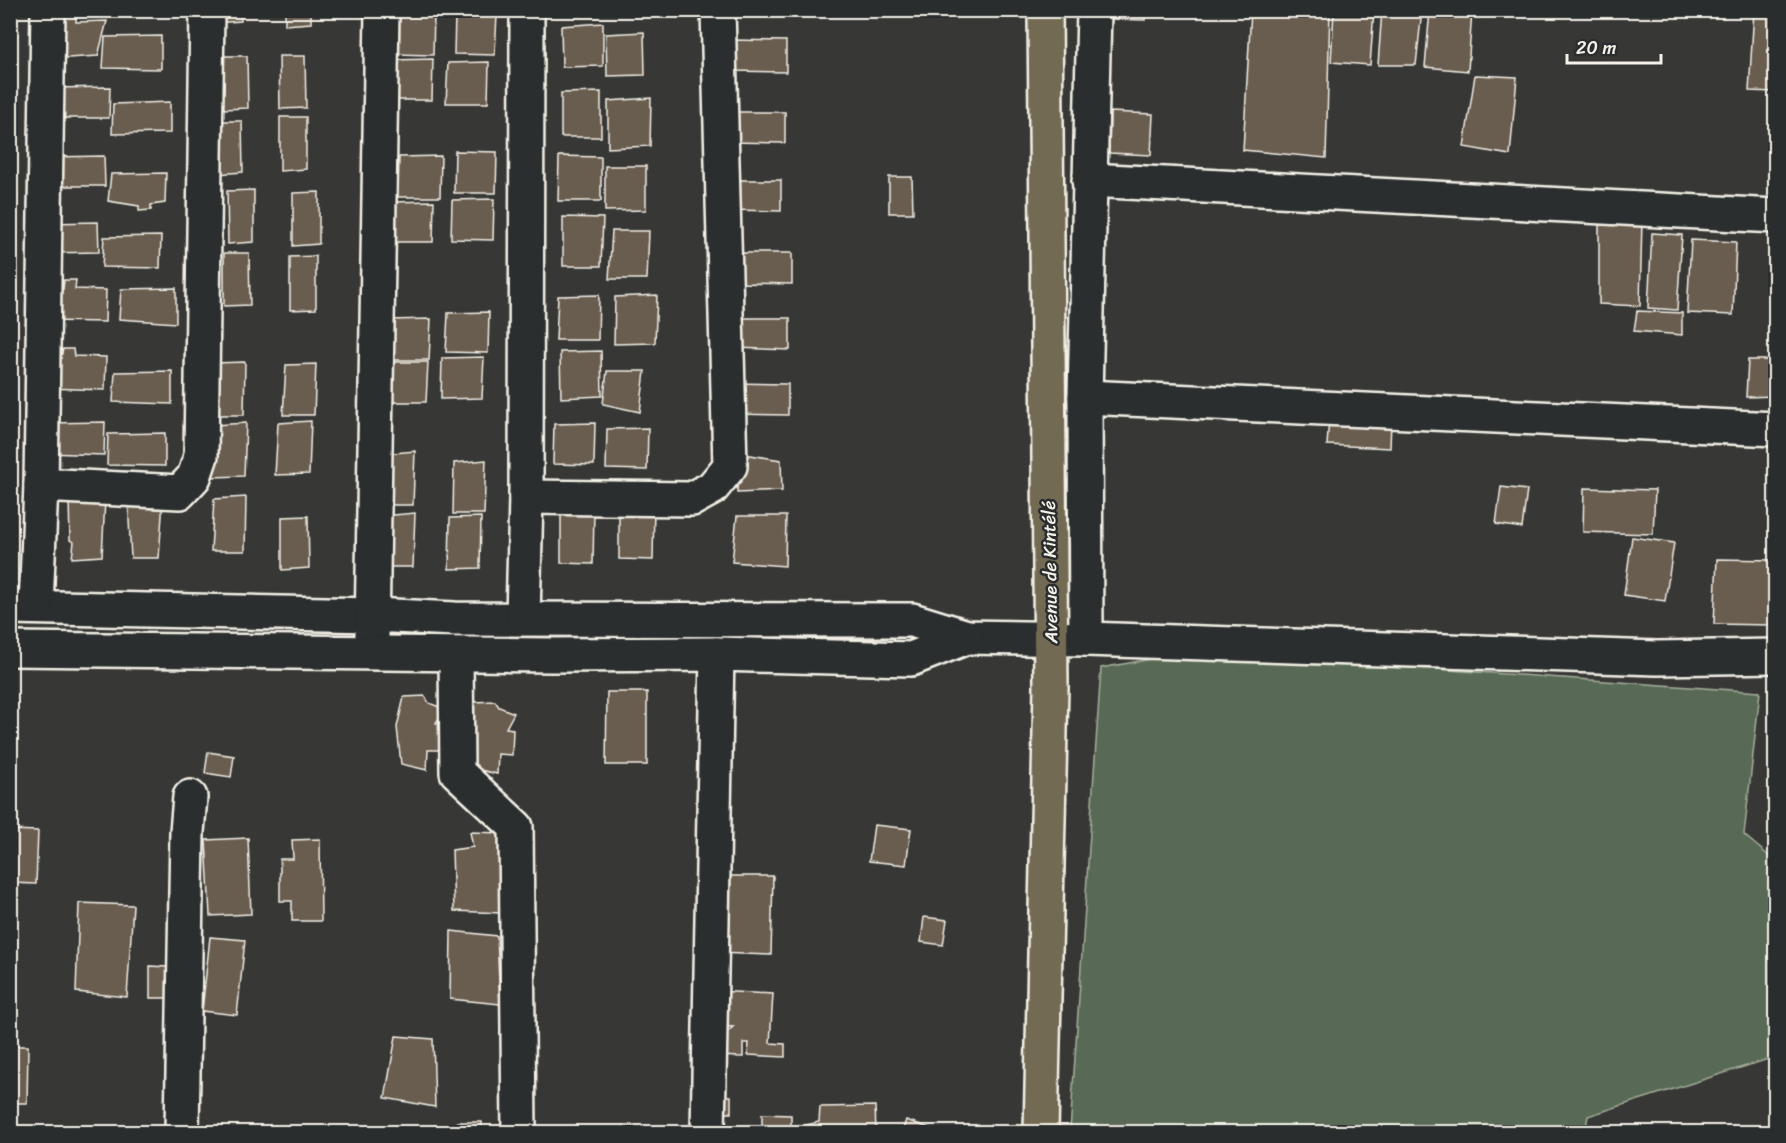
<svg xmlns="http://www.w3.org/2000/svg" width="1786" height="1143" font-family="Sriracha,sans-serif">
	<style>
		.green { fill: #596b55; stroke: #a6ae9e; stroke-width: 1.5 }
		.building { fill: #695d50; stroke: #f4f1e8; stroke-width: 1.5 }
		.lines { fill: none; stroke-linecap: round; stroke-linejoin: round }
		.minor-casing { stroke: #f4f1e8; stroke-width: 38 }
		.major-casing { stroke: #f4f1e8; stroke-width: 38 }
		.minor { stroke: #2a2d2e; stroke-width: 33 }
		.major { stroke: #736b52; stroke-width: 33 }
		.labels { text-anchor: middle; stroke-width: 5; stroke-linejoin: round; paint-order: stroke }
		.street-label { font-size: 18px; fill: #f4f1e8; stroke: #2a2d2e }
	</style>
	<rect width="100%" height="100%" fill="#373735"/>
	<filter id="ink" filterUnits="userSpaceOnUse"><feTurbulence type="fractalNoise" baseFrequency=".0167" numOctaves="2"/><feDisplacementMap in="SourceGraphic" scale="12" xChannelSelector="R" yChannelSelector="G"/><feConvolveMatrix kernelMatrix="1 2 1 2 8 2 1 2 1" color-interpolation-filters="sRGB"/></filter>
	<g filter="url(#ink)">
		<path class="green" d="M1174,655l261,14 325,23 -16,143 31,26v196l-187,59 -3,16h-515l31,-464z"/>
		<g class="building">
			<path d="M76,10v12l31,-1 -9,35 -45,3 4,-48z"/>
			<path d="M214,10h26l1,11 -27,2z"/>
			<path d="M285,10h26v13l-26,2z"/>
			<path d="M1110,10h36l-1,10 -36,-1z"/>
			<path d="M1251,10h79l-4,148 -83,-8z"/>
			<path d="M1334,10h40l-4,55 -39,-3z"/>
			<path d="M1382,10h40l-6,55h-38z"/>
			<path d="M1430,10h42l-4,61 -43,-4z"/>
			<path d="M1754,10h22v82l-27,-1z"/>
			<path d="M434,13l-1,42 -41,-1 1,-40z"/>
			<path d="M497,14l-2,41 -41,-1 1,-39z"/>
			<path d="M603,23v43l-41,1 -1,-41z"/>
			<path d="M644,32l1,43 -38,1 -1,-42z"/>
			<path d="M161,36v33l-58,-1 2,-31z"/>
			<path d="M731,40l55,1v31l-55,-1z"/>
			<path d="M222,56h25l1,52 -26,1z"/>
			<path d="M279,56h26l1,52 -26,1z"/>
			<path d="M433,59l-1,41h-41l1,-40z"/>
			<path d="M489,62l-1,41h-42l2,-40z"/>
			<path d="M1475,75l42,2 -7,78 -46,-8z"/>
			<path d="M110,87l-1,31h-57l1,-30z"/>
			<path d="M601,92v45h-40v-44z"/>
			<path d="M651,98l-1,48 -42,2v-47z"/>
			<path d="M170,102v31l-58,1 1,-30z"/>
			<path d="M730,112h55v31l-56,-1z"/>
			<path d="M1110,112l43,2 -2,41 -42,-2z"/>
			<path d="M280,117h26v52l-26,2z"/>
			<path d="M216,121h26l1,51 -26,2z"/>
			<path d="M455,151l42,1 -1,41h-42z"/>
			<path d="M104,156l1,30h-55v-29z"/>
			<path d="M441,156l-1,41h-42l1,-40z"/>
			<path d="M559,156l42,1v44h-43z"/>
			<path d="M605,166h41v44l-41,1z"/>
			<path d="M166,173l-1,30 -14,2v5l-12,1v-5l-31,-5 3,-27z"/>
			<path d="M889,177h23l1,36h-24z"/>
			<path d="M726,180h55v31l-56,-1z"/>
			<path d="M254,190v52l-26,2 -1,-53z"/>
			<path d="M319,192v52l-26,2v-53z"/>
			<path d="M494,199l-1,41 -42,-1 1,-39z"/>
			<path d="M434,201l-1,41h-42l1,-40z"/>
			<path d="M563,217l40,1 -2,48h-38z"/>
			<path d="M1642,218l-2,88 -41,-2v-85z"/>
			<path d="M98,222l1,30 -50,1 -1,-30z"/>
			<path d="M612,231h37l-2,48h-38z"/>
			<path d="M1652,233l30,2 -5,75 -29,-2z"/>
			<path d="M161,236l-1,32 -58,-1 2,-30z"/>
			<path d="M1691,240l45,2 -3,73 -46,-2z"/>
			<path d="M224,253h25l1,52 -26,1z"/>
			<path d="M737,253h55v31l-56,-1z"/>
			<path d="M316,256v53l-26,1v-53z"/>
			<path d="M64,280h12l-1,9 31,1 -1,32 -57,-1 1,-30 14,-2z"/>
			<path d="M176,288v35l-57,-4 2,-30z"/>
			<path d="M599,295l-1,45h-42l2,-44z"/>
			<path d="M657,295l-2,48 -41,1 1,-47z"/>
			<path d="M1637,311l45,2v22l-48,-4z"/>
			<path d="M489,312l-1,41 -42,-1 2,-39z"/>
			<path d="M736,318h54v32l-55,-2z"/>
			<path d="M431,319l-2,41h-41l1,-40z"/>
			<path d="M63,349h10l1,7 32,1 -1,33 -58,-2 2,-30 12,-1z"/>
			<path d="M601,351l1,45 -41,2 -1,-46z"/>
			<path d="M484,357l-2,41 -41,1 1,-41z"/>
			<path d="M1748,360h28v36l-30,1z"/>
			<path d="M245,362l-1,53h-33l2,-52z"/>
			<path d="M386,362h42l-2,40h-41z"/>
			<path d="M316,364l-2,51h-31l3,-50z"/>
			<path d="M172,371v33l-59,-2 2,-30z"/>
			<path d="M607,371h38l-5,41 -37,-8z"/>
			<path d="M734,383l54,1v31l-55,-1z"/>
			<path d="M1329,419l62,2 -1,27 -63,-3z"/>
			<path d="M311,421l-2,53 -34,1 3,-52z"/>
			<path d="M105,422l-1,33 -58,-2 2,-30z"/>
			<path d="M246,423l-2,53 -33,1 3,-52z"/>
			<path d="M595,423l-1,42 -41,-1 1,-40z"/>
			<path d="M648,428l-1,42 -41,-1 1,-40z"/>
			<path d="M165,433v33l-58,-1 1,-31z"/>
			<path d="M415,451l-2,54h-32l2,-51z"/>
			<path d="M738,453l43,7 1,31 -45,2z"/>
			<path d="M486,460l-2,54h-31l1,-51z"/>
			<path d="M1501,487l26,3 -5,38 -26,-4z"/>
			<path d="M1584,488l71,2 -2,44 -70,-2z"/>
			<path d="M246,497l-1,54h-34l3,-52z"/>
			<path d="M69,500h36l-3,56 -30,2 2,-16 -4,-2z"/>
			<path d="M128,501h35l-4,57h-28z"/>
			<path d="M619,506h35l-1,54 -34,-1z"/>
			<path d="M561,510h33l-1,54 -32,-1z"/>
			<path d="M415,513l-2,54h-32l2,-51z"/>
			<path d="M308,516l1,52 -27,2v-53z"/>
			<path d="M737,516h49l-1,50 -53,-4z"/>
			<path d="M481,517l-1,51 -31,1 1,-51z"/>
			<path d="M1632,537l42,6 -9,58 -41,-6z"/>
			<path d="M1717,559l56,1 -2,65 -57,-1z"/>
			<path d="M607,692h40v73h-41z"/>
			<path d="M425,696l4,7 15,6 -8,14 7,1v26h-15l-1,20 -26,-6 -4,-37 7,-30z"/>
			<path d="M495,701l4,6 15,6 -8,15 7,1 -1,26 -14,-1 -1,20 -26,-6 -4,-37 7,-29z"/>
			<path d="M208,752l26,4 -3,21 -26,-4z"/>
			<path d="M874,825l37,4 -5,36 -37,-4z"/>
			<path d="M10,830l28,1 -2,53 -26,-1z"/>
			<path d="M470,832l32,1 -1,80 -47,-2 -2,-61 21,-3z"/>
			<path d="M248,838l3,76 -41,2 -4,-76z"/>
			<path d="M320,839l1,82h-29v-20h-12v-42h13l-1,-19z"/>
			<path d="M718,876h55l-2,79 -55,-2z"/>
			<path d="M79,903l54,2 -6,92 -51,-5z"/>
			<path d="M924,917l23,3 -4,25 -22,-3z"/>
			<path d="M451,931l46,5 3,68 -50,-5z"/>
			<path d="M210,937l35,3 -8,75 -35,-4z"/>
			<path d="M150,966l17,1v31h-17z"/>
			<path d="M715,991l58,3 -3,49 15,1v13l-37,-2 1,-12h-6v14l-31,-1 1,-12 20,-17 -20,-1z"/>
			<path d="M396,1036l37,3 2,68 -50,-9z"/>
			<path d="M10,1046h18l-1,57h-17z"/>
			<rect x="713" y="1096" width="18" height="17"/>
			<path d="M875,1106l1,26h-70v-7l13,-3 1,-15z"/>
			<path d="M762,1114l29,1v17h-29z"/>
			<path d="M906,1120l29,10 -1,2h-32z"/>
			<rect x="457" y="1122" width="25" height="10"/>
			<path d="M621,1127h18l1,5h-19z"/>
		</g>
		<g class="lines">
			<g class="minor-casing">
				<g id="minor">
					<path d="M1089,180l687,36"/>
					<path d="M1085,397l691,32"/>
					<path d="M41,485l139,7 14,-15 7,-21 6,-446"/>
					<path d="M526,497l166,2 20,-11 18,-22 -12,-456"/>
					<path d="M10,607l362,8 83,4 457,1 55,17 119,2 571,19 119,-2"/>
					<path d="M36,607l5,-122 7,-475"/>
					<path d="M523,618l3,-121 1,-487"/>
					<path d="M372,636l10,-626"/>
					<path d="M1086,639l-1,-242 9,-387"/>
					<path d="M10,649l543,6 164,-1 194,5 56,-22"/>
					<path d="M456,655l1,117 59,55 3,305"/>
					<path d="M182,1132l5,-300 3,-35"/>
					<path d="M708,1132l9,-478"/>
				</g>
			</g>
			<g class="major-casing">
				<path id="major" d="M1041,1132l10,-445 -6,-677"/>
			</g>
			<use href="#minor" class="minor"/>
			<use href="#major" class="major"/>
		</g>
	</g>
	<g class="labels">
		<g class="street-label">
			<text transform="translate(1050 572) rotate(-91)" y="6">Avenue de Kintélé</text>
		</g>
	</g>
	<rect width="1786" height="1143" fill="none" stroke="#2a2d2e" stroke-width="36"/>
	<rect x="18" y="18" width="1750" height="1107" fill="none" stroke="#f4f1e8" stroke-width="2" filter="url(#ink)"/>
	<path d="M1567 54v9h94v-9" fill="none" stroke="#f4f1e8" stroke-width="3"/>
	<text x="1576" y="54" font-size="18" fill="#f4f1e8" stroke="#2a2d2e" stroke-width="4.5" paint-order="stroke">20 m</text>
</svg>
